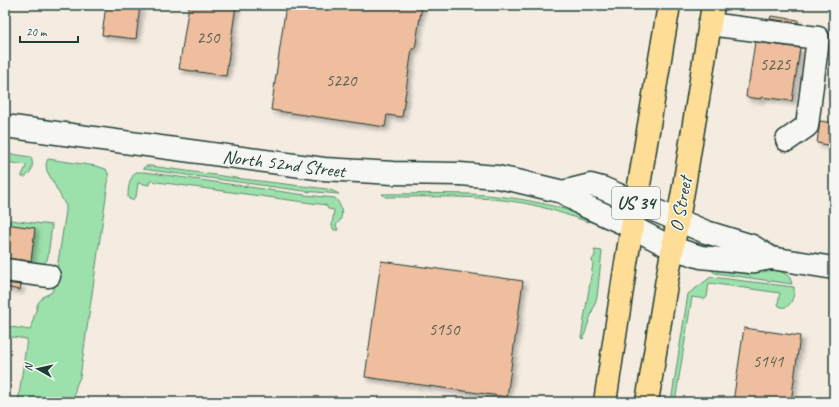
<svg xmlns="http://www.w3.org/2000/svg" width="839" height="407" font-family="Caveat,sans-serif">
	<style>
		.green { fill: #9ce0ab; stroke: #5e8e70 }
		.building { fill: #eebe9e; stroke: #1f3d34; filter: url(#shadow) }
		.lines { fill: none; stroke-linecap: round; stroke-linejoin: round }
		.minor-casing { stroke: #1f3d34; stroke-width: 25 }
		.major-casing { stroke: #1f3d34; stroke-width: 25 }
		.minor { stroke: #f6f6f2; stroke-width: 22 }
		.major { stroke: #fedd96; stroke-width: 22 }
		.labels { text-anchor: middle; stroke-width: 3; stroke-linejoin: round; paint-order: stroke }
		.number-label { font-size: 17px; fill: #535d4e }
		.shield { fill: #f6f6f2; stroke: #60746d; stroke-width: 1 }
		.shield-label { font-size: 18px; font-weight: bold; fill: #1f3d34 }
		.street-label { font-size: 19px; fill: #1f3d34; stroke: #f6f6f2 }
	</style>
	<defs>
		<filter id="shadow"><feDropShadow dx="3.5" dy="3.5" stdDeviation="2" flood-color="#0004"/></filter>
	</defs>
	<rect width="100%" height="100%" fill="#f4ebe1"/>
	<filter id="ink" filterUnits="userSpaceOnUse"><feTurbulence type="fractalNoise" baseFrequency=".025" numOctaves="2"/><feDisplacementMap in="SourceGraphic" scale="8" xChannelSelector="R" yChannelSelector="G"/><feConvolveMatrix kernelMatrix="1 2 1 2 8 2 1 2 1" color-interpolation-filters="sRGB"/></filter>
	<g filter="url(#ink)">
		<g class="green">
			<path d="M5,153l26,4c3,8 1,16 -6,20h-3v-2l5,-10 -22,-3z"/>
			<path d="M48,159l48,7 10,3 3,7 -29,201 -4,9 -3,16h-55l9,-63 -22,-3v-10l25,4 8,-27 6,-7 7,-3 3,-5 12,-77v-5l-19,-35 -1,-7z"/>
			<path d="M146,166h5l92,13 84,10 6,2 6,3 -35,-3 -161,-22v-1z"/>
			<path d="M136,172h8l161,23 30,3c7,7 10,20 1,27l2,5h-4l-2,-4 2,-16 -6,-1 -2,-4 -176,-24 -1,4 -11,-2 -2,14 -4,3 -3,-1 -1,-2c0,-9 1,-18 8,-25z"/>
			<path d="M382,194c29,0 59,-1 88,0 41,2 82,9 120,24l-2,4c-21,-7 -42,-15 -65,-19 -45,-8 -92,-6 -138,-6z"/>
			<path d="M10,220l42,5 -4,31 -1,4 -4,5 -13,3 5,-40 -26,-3z"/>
			<path d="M594,250l8,1 -5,46 -14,42 -2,-1 12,-74 -1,-4c3,-4 4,-6 2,-10z"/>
			<path d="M710,269h46l23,2 7,3 4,4 2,6 -77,-11z"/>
			<path d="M711,277l83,10c1,9 -4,25 -15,19l-1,-3 2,-10 -71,-10 -2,14 -2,2 -13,-2 -17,105h-4l17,-108z"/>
		</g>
		<g class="building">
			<path d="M106,5h34l-4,34 -34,-4z"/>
			<path d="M189,5h47l-10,71 -47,-7z"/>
			<path d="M286,5h136l-7,44h-3l-10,68 -15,-2 -2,12 -114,-17z"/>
			<path d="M771,16l27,4v3l-28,-4z"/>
			<path d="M755,42l45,6 -8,53 -31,-4v2l-15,-2 2,-15h1z"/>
			<path d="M820,121l14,2v23l-17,-3z"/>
			<path d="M5,224l30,4 -4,33 -26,-3z"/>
			<path d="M381,261l142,20 -16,116 -142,-20z"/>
			<path d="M5,283l16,2 -1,5 -15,-3z"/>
			<path d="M744,328l56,8 -9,66h-58z"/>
		</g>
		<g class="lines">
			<g class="minor-casing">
				<g id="minor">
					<path d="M709,24l109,14 -11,88 -20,14"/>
					<path d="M5,126l319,43 69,4 67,1 37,3 20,4 46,11 20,13 49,22 40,21 29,9 49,5 21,-4 63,10"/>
					<path d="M563,192l28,-7 11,3 104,44 46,14 19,12"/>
					<path d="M5,270l44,6"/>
				</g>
			</g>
			<g class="major-casing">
				<g id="major">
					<path d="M605,402l21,-139 43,-258"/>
					<path d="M647,402l19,-117 18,-99 29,-181"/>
				</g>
			</g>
			<use href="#minor" class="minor"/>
			<use href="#major" class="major"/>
		</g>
	</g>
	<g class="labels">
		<g class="number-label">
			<text x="208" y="43">250</text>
			<text x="775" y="70">5225</text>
			<text x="341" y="86">5220</text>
			<text x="444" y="335">5150</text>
			<text x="768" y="367">5141</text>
		</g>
		<rect class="shield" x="612" y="187" width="48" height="32" rx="3"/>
		<g class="shield-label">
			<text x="636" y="209">US 34</text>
		</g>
		<g class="street-label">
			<text transform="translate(284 163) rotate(7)" y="7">North 52nd Street</text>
			<text transform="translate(680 204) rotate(-80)" y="7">O Street</text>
		</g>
	</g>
	<rect width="839" height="407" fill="none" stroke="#f6f6f2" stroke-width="20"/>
	<rect x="10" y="10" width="819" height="387" fill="none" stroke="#1f3d34" stroke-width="1.5" filter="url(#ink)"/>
	<g transform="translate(38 369) rotate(278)" stroke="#f6f6f2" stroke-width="3" paint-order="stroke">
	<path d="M0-3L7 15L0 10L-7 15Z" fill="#1f3d34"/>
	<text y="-6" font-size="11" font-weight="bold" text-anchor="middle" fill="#1f3d34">N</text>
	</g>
	<path d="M20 36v6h58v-6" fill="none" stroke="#1f3d34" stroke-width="2"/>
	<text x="26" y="36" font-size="12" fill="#1f3d34" stroke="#f6f6f2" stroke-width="3" paint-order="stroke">20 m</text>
</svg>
